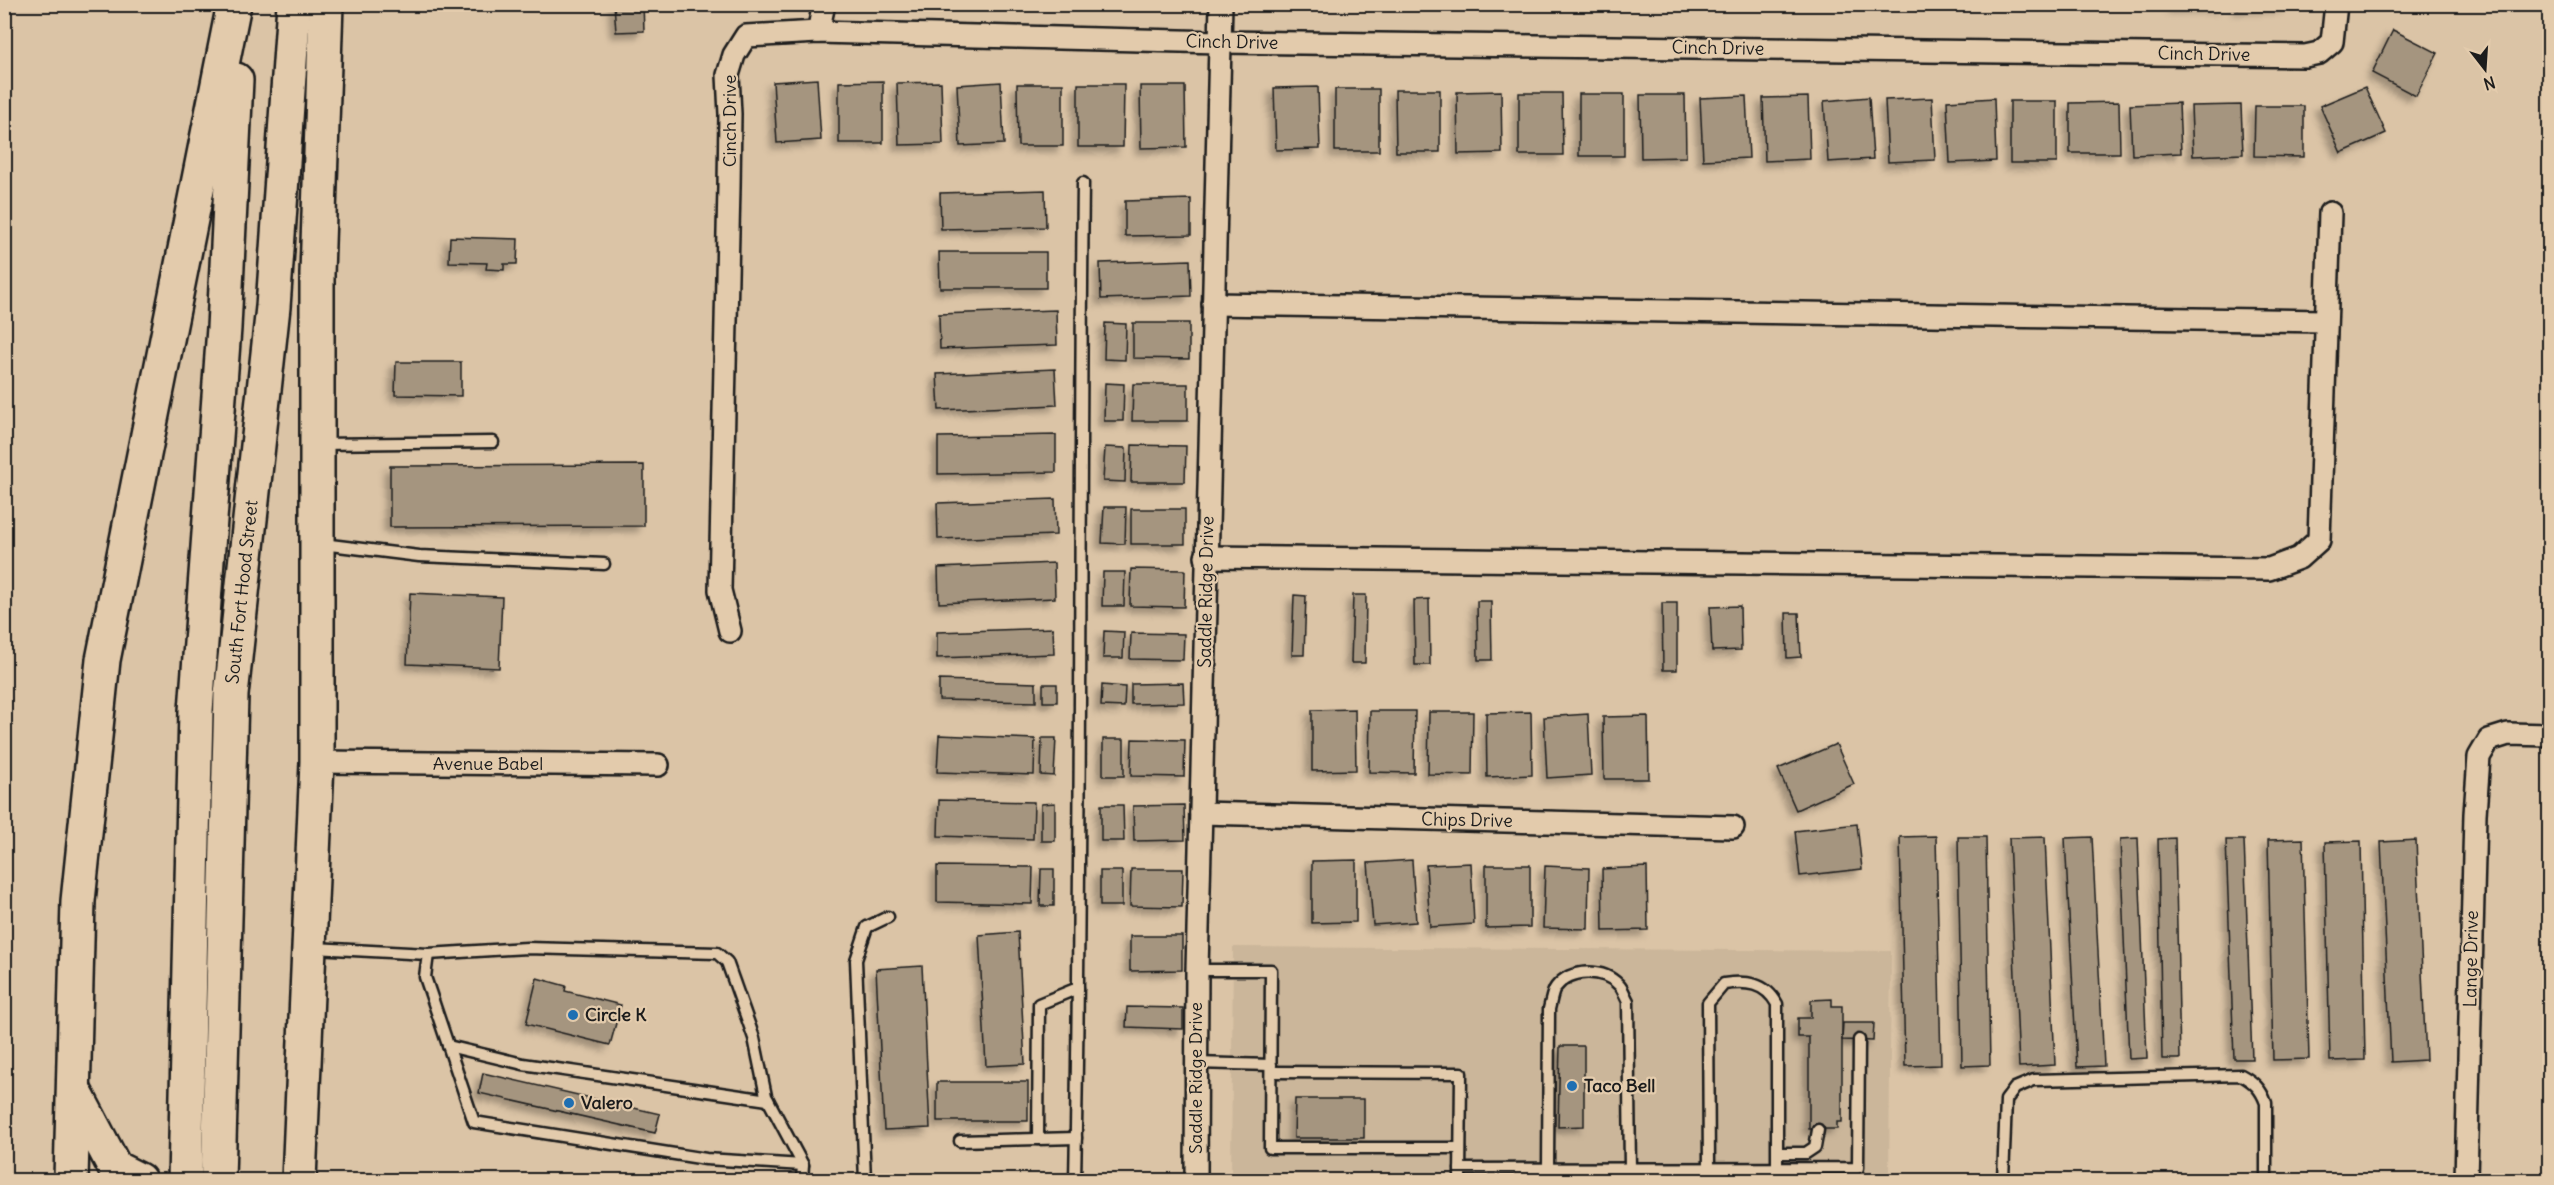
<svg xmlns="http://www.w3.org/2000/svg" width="2554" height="1185" font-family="Delius,sans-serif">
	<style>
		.built { fill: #cbb69a }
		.building { fill: #a5957f; stroke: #1c1c1c; stroke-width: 1.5; filter: url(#shadow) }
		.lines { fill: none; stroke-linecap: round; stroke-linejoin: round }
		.service-casing { stroke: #1c1c1c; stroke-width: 15 }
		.minor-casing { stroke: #1c1c1c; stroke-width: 26 }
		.trunk-casing { stroke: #1c1c1c; stroke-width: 38 }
		.service { stroke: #e3cbac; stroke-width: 10 }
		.minor { stroke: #e3cbac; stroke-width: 21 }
		.trunk { stroke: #e3cbac; stroke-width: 33 }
		.poi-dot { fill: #1f6fb2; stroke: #e3cbac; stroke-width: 2 }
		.labels { text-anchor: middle; stroke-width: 4.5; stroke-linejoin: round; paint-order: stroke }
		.street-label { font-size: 18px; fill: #1c1c1c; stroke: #e3cbac }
		.poi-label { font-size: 18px; font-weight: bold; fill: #1c1c1c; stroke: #e3cbac; text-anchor: start }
	</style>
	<defs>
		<filter id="shadow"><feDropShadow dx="-5.5" dy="5.5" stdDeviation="3" flood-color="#0004"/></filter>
	</defs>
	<rect width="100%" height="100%" fill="#dbc4a6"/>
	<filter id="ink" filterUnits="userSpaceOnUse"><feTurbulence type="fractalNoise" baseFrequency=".0167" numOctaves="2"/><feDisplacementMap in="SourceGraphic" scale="12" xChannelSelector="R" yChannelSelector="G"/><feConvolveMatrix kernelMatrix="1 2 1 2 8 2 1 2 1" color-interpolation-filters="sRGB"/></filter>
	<g filter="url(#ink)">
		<path class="built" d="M1233,947l658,4 -2,229h-658z"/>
		<g class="building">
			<path d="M614,4h29l1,27 -28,1z"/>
			<path d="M2174,4h49v2l-49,1z"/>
			<path d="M2238,4h49v2l-49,2z"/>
			<path d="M2393,30l45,23 -22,43 -44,-23z"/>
			<path d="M817,79l4,61 -44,3 -4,-61z"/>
			<path d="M883,81v62h-44v-61z"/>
			<path d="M941,82l2,62 -44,1 -2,-62z"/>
			<path d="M1001,82l3,62 -44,2 -3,-61z"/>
			<path d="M1017,84h46v62h-45z"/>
			<path d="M1078,84h46l-1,63h-45z"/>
			<path d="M1140,86h45l1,61 -45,1z"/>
			<path d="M1318,87l2,62 -44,1 -2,-62z"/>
			<path d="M2365,87l21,46 -45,20 -21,-47z"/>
			<rect x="1335" y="89" width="44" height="62"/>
			<path d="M1395,90h45v62h-44z"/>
			<path d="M1501,91l1,62 -44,1 -1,-62z"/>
			<path d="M1519,93h43l1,62h-44z"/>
			<rect x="1579" y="94" width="45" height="62"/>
			<path d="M1640,95h45l1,62 -45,1z"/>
			<path d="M1746,96l3,62 -46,2 -3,-62z"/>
			<path d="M1808,97l2,62 -45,2 -2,-63z"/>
			<path d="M1869,97l4,62 -45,3 -4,-61z"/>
			<path d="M1932,98l3,62 -47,2 -3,-62z"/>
			<path d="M1994,98l2,63 -46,2 -3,-62z"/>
			<rect x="2010" y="101" width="47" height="62"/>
			<path d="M2119,102l1,51h-50v-50z"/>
			<path d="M2179,103l2,50 -49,2 -2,-50z"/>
			<path d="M2241,105l2,49 -50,2 -2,-50z"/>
			<path d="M2255,106h49v51l-50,-1z"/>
			<path d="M1045,190l1,37 -105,2 -1,-36z"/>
			<path d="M1191,199v36l-66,1v-35z"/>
			<path d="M450,237l68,2 -1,25h-13v6l-18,-1 1,-6 -38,-1z"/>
			<path d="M939,252h107v36h-106z"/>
			<path d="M1190,260l1,36 -90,3 -1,-36z"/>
			<path d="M1056,310l1,35 -117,4 -1,-35z"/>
			<path d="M1105,323l21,1 -1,36 -21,-1z"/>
			<path d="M1133,323h56v36l-56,-1z"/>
			<path d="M396,362h65v34l-66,-1z"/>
			<path d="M1055,369l2,36 -118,5 -2,-36z"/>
			<path d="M1105,383l19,1 -1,37h-19z"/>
			<path d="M1133,384h55v37h-56z"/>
			<path d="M1056,435v37l-118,2v-37z"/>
			<path d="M1132,445l54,1 -1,36h-54z"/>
			<path d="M1105,447l21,1 -1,34 -22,-1z"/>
			<path d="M644,465v61l-254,1v-61z"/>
			<path d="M1055,499l1,36 -118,4 -1,-36z"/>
			<path d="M1104,507h22l-1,37 -23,-1z"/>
			<rect x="1131" y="509" width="54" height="35"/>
			<path d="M1054,563l1,35 -116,5 -1,-35z"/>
			<path d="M1131,569l54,1 -1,37 -54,-1z"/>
			<path d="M1103,572h22l-1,34h-22z"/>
			<path d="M410,593l92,4 -3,71 -92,-4z"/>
			<path d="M1294,595l12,1 -2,59h-12z"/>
			<path d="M1353,595h13l-1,68h-14z"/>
			<path d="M1429,599l1,66h-15l-1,-65z"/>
			<path d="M1477,601h14l1,59h-14z"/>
			<path d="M1662,603h15v67h-14z"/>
			<path d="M1740,606l1,44 -29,1 -2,-44z"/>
			<path d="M1786,613h13l2,44 -14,1z"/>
			<path d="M1053,628l1,26 -117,4v-26z"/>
			<path d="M1104,631l20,1 -1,26h-20z"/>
			<path d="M1131,633l53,1 -1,26 -53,-1z"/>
			<path d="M939,680l97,3v19l-97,-2z"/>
			<path d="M1183,683l1,20 -53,1v-20z"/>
			<rect x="1043" y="684" width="14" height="18"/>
			<path d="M1102,685l23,2 -1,20 -23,-1z"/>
			<path d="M1355,709l1,61 -44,1v-61z"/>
			<path d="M1370,711h45l-1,62 -45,-1z"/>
			<path d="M1429,712h44l-1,63 -44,-1z"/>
			<path d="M1531,712l1,63 -45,2 -1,-64z"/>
			<path d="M1588,714l3,61 -44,3 -3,-61z"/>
			<path d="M1648,716l1,63h-45l-1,-62z"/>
			<path d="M939,735l96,4 -1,36 -97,-3z"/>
			<path d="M1042,738h14l-2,38 -13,-1z"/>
			<rect x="1103" y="739" width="21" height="37"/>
			<path d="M1132,739l53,1 -1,37 -53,-1z"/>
			<path d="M1836,744l18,40 -58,26 -18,-41z"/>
			<path d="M939,800l95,2 -1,37 -95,-3z"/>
			<path d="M1055,803v38h-14v-37z"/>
			<path d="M1101,805h22l1,36h-23z"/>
			<path d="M1184,805l1,35 -51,1 -1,-35z"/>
			<path d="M1857,824l5,45 -62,7 -5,-45z"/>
			<path d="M1936,836l5,229 -36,1 -5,-229z"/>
			<path d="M1958,837h28l4,228 -28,1z"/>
			<path d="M2045,837l10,228 -36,2 -10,-229z"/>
			<path d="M2092,837l12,229 -27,1 -12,-229z"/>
			<path d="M2138,838l9,220 -18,1 -9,-220z"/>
			<path d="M2175,838l5,221h-18l-4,-220z"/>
			<path d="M2303,839l6,220 -36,1 -5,-220z"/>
			<path d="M2226,840h18l8,219h-18z"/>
			<path d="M2416,840l10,220 -35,2 -10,-220z"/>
			<path d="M2361,841l4,219 -35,1 -5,-219z"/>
			<path d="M1356,860v62l-44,1v-62z"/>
			<path d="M1412,860l4,62 -43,3 -5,-62z"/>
			<path d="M1471,863l3,61 -44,3 -4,-62z"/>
			<path d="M1486,865h44v62l-44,1z"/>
			<path d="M937,866l96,1 -1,37 -95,-2z"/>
			<path d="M1545,866l44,2 -1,61 -45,-1z"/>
			<path d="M1647,867l1,63 -45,1 -1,-62z"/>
			<path d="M1041,869h13v37h-14z"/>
			<path d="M1131,869h52l-1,38 -52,-1z"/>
			<rect x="1100" y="871" width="22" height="35"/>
			<path d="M1018,932l7,132 -39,2 -7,-131z"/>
			<path d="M1130,936h52v34l-52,1z"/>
			<path d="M922,966l8,162 -46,2 -8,-161z"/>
			<path d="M537,978l29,8 -1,5 56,14 -11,40 -84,-21z"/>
			<path d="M1832,999v7h10v116h-5v7h-28v-92h-11v-19h13v-18z"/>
			<path d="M1127,1007l56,1v21l-57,-2z"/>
			<path d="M1843,1023h31l-1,18 -31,-1z"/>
			<path d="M1560,1046h24v80l-26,1z"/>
			<path d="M483,1073l177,41 -5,19 -176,-40z"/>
			<rect x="937" y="1082" width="91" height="39"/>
			<path d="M1295,1099h69v39h-70z"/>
		</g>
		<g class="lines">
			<g class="service-casing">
				<g id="service">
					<path d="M319,444l174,-2"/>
					<path d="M322,544l97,12 185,8"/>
					<path d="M314,948l114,6 99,-6 190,5 10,9 27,76 12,58 37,69 -1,15"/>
					<path d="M428,954l-3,23 49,145 232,37 97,6"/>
					<path d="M1197,970h74l-1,178h190"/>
					<path d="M448,1046l75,18 245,36"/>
					<path d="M1195,1063l76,2"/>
					<path d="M1271,1072l190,1 -1,107"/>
					<path d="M1038,1139l1,-135 39,-16"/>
					<path d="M960,1141l116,-3"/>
					<path d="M1778,1153h28l9,-6 3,-17"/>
					<path d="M1460,1169l398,-1 1,-128"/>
					<path d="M1548,1169l1,-160c2,-7 3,-17 7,-22 15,-19 47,-19 63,-2 4,4 6,11 9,16l2,168"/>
					<path d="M1709,1169l-1,-166 16,-19c22,-3 41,-2 53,20v165"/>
					<path d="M865,1180l-9,-220 11,-33 21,-10"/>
					<path d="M1075,1180c7,-332 4,-665 8,-997"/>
					<path d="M2003,1180l3,-80 9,-12 19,-8 207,-5c13,7 20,14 25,28v77"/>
				</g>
			</g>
			<g class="minor-casing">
				<g id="minor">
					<path d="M818,32l6,-28"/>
					<path d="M1213,304l1111,17"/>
					<path d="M1206,557l1063,12 30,-11 20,-18 11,-327"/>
					<path d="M730,631l-10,-41 9,-403 1,-73 -2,-39 6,-20 12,-19 72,-4 402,10 1085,14 14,-3 13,-11 4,-38"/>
					<path d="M317,762l341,3"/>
					<path d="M1201,813l532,14"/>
					<path d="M1196,1180l1,-210 24,-966"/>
					<path d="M2466,1180l9,-366 4,-57 10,-17 19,-6 42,1"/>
				</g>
			</g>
			<g class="trunk-casing">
				<g id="trunk">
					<path d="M74,1090l41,78 24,12"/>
					<path d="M71,1180l7,-279 25,-241 131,-656"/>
					<path d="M185,1180l11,-469 28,-383 12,-248"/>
					<path d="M218,1180l13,-485 42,-388 21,-303"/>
					<path d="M299,1180l18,-418v-488l9,-270"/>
				</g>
			</g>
			<use href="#service" class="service"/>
			<use href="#minor" class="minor"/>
			<use href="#trunk" class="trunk"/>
		</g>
	</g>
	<g class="poi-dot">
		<circle cx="573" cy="1015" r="6"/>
		<circle cx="1572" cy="1086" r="6"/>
		<circle cx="569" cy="1103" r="6"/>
	</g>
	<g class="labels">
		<g class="street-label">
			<text transform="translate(1232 42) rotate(1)" y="6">Cinch Drive</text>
			<text transform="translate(1718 48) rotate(1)" y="6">Cinch Drive</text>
			<text transform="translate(2204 54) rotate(1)" y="6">Cinch Drive</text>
			<text transform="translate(730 121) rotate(-90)" y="6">Cinch Drive</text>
			<text transform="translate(242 592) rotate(-84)" y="6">South Fort Hood Street</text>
			<text transform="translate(1206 592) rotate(-89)" y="6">Saddle Ridge Drive</text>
			<text x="488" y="770">Avenue Babel</text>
			<text transform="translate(1467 820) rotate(1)" y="6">Chips Drive</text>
			<text transform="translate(2471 959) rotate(-89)" y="6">Lange Drive</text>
			<text transform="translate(1196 1078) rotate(-90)" y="6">Saddle Ridge Drive</text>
		</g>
		<g class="poi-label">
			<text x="585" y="1021">Circle K</text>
			<text x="1584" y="1092">Taco Bell</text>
			<text x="581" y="1109">Valero</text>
		</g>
	</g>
	<rect width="2554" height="1185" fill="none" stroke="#e3cbac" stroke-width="24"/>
	<rect x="12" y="12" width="2530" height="1161" fill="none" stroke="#1c1c1c" stroke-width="2" filter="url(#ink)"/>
	<g transform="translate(2485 69) rotate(163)" stroke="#e3cbac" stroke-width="4.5" paint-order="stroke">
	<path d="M0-4.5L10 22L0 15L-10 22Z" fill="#1c1c1c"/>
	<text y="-9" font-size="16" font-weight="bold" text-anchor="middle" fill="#1c1c1c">N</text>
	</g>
</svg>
